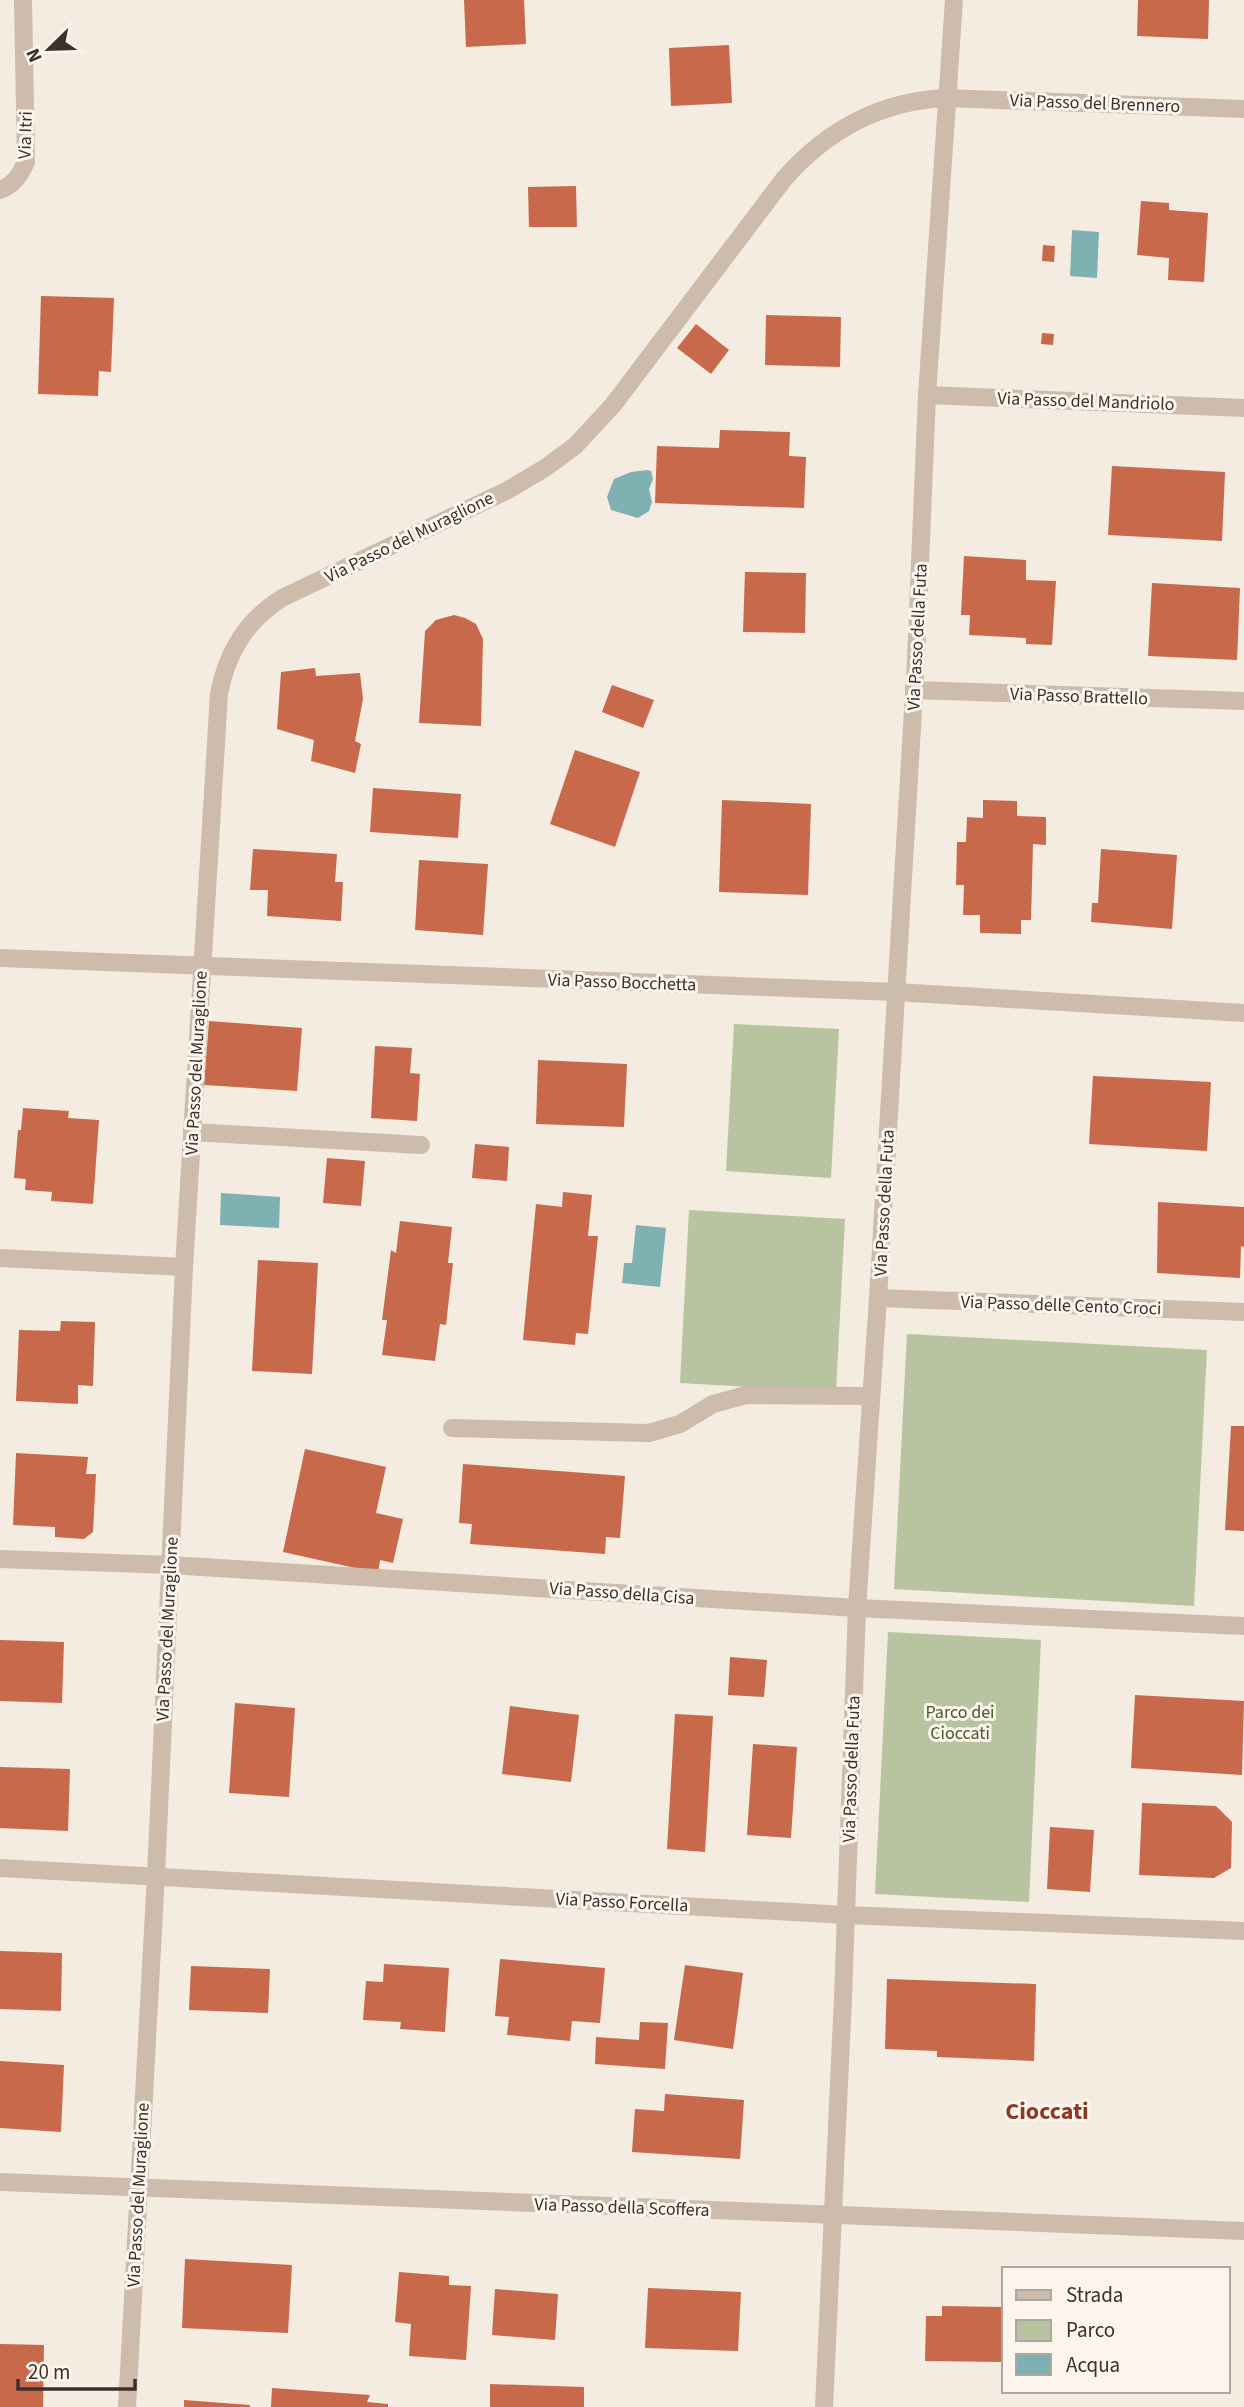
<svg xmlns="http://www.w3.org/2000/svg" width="1244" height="2407" font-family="'Source Sans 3',sans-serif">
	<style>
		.green { fill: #b8c4a0 }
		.water { fill: #7fb0b2 }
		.building { fill: #c8694b }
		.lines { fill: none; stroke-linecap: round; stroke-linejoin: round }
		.minor { stroke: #cdbbac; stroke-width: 18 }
		.labels { text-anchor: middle; stroke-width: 6; stroke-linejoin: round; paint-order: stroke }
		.street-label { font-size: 18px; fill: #3b302b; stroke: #fbf5ee }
		.park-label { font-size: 18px; fill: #4a5a2e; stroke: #fbf5ee }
		.district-label { font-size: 24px; font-weight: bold; fill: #8c3b22; stroke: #fbf5ee }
	</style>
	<rect width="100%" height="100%" fill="#f4ebe1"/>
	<g class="green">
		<path d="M734,1024l105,5 -8,149 -105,-7z"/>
		<path d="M689,1210l156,9 -9,173 -156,-9z"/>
		<path d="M907,1334l300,16 -13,256 -300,-17z"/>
		<path d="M888,1632l153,8 -12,262 -154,-8z"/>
	</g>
	<g class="water">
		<path d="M1072,230l27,2 -2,46 -27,-2z"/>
		<path d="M647,470l4,1 2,8 -4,10 3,13 -3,9 -11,7 -27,-8 -4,-13 7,-18 17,-7z"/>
		<path d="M221,1193l59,4 -1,31 -59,-3z"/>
		<path d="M636,1225l30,3 -6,59 -38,-4 2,-20h8z"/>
	</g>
	<g class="building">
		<path d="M464,0h60l2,44 -60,3z"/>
		<path d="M1138,0h71l-1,39 -71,-3z"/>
		<path d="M729,45l3,58 -61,3 -2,-58z"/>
		<path d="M576,186l1,41h-48l-1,-40z"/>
		<path d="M1141,201l28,2v7l39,3 -4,69 -36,-2 1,-22 -32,-3z"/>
		<path d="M1043,245l12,1 -1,16 -12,-1z"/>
		<path d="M41,296l73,2 -3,74 -12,-1 -1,25 -60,-2z"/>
		<path d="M766,315l75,2 -1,50 -75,-2z"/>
		<path d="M696,324l33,26 -18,24 -34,-26z"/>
		<path d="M1042,333l12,1 -1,11 -12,-1z"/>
		<path d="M720,430l70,2 -1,24 17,1 -2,51 -149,-5 2,-57 62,2z"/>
		<path d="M1112,466l113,6 -3,69 -114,-6z"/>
		<path d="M964,556l62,4v20l30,1 -4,64 -26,-1v-6l-57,-3 1,-20h-9z"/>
		<path d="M745,572l61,1 -1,60 -62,-1z"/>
		<path d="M1152,583l88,5 -3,72 -89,-4z"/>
		<path d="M454,615l11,3 11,6 7,15 -2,87 -62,-3 6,-92 11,-11z"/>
		<path d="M315,668l1,8 44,-3 3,26 -8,42 6,3 -6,29 -44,-12 3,-21 -37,-11 4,-57z"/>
		<path d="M612,685l42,15 -11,28 -41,-16z"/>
		<path d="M575,750l65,22 -25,75 -65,-23z"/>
		<path d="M373,788l88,6 -3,44 -88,-6z"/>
		<path d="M722,800l89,4 -3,91 -89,-3z"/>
		<path d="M983,800l34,1v15l29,1v28l-13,-1 -2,76h-10v14l-41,-1v-18h-17l1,-30h-8l1,-43h9l1,-25 16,1z"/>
		<path d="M253,849l84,5 -2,28h8l-2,39 -74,-5 1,-26h-18z"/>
		<path d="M1101,849l76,6 -5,74 -81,-7 1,-19h6z"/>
		<path d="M419,860l69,4 -5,71 -68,-5z"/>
		<path d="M209,1021l93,7 -5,63 -93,-6z"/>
		<path d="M375,1046l37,2 -2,25 10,1 -3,47 -46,-3z"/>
		<path d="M538,1060l89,4 -3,63 -88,-3z"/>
		<path d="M1093,1076l118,6 -4,69 -118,-7z"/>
		<path d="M23,1108l46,3 -1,7 31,2 -6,84 -42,-3 1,-9 -27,-2 1,-11 -12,-1 4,-48h3z"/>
		<path d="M475,1144l34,3 -2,34 -35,-3z"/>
		<path d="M327,1158l38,3 -4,45 -38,-3z"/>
		<path d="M563,1192l29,3 -4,41h10l-10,98 -12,-1 -1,12 -52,-5 13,-136 26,3z"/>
		<path d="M1158,1202l86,5v40l-3,-1 -1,32 -83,-5z"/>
		<path d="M400,1221l52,6 -4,36h5l-7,62 -6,-1 -5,37 -53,-6 5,-35h-5l9,-70 5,3z"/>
		<path d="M258,1260l60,3 -6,111 -60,-3z"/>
		<path d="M61,1321l34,1 -2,64 -15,-1v19l-62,-3 3,-71 41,1z"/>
		<path d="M1231,1426h13v105l-19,-1z"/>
		<path d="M305,1449l81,18 -10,46 27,6 -10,44 -13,-3 -2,13 -95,-21z"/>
		<path d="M16,1453l72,4 -2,17h10l-3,58 -9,7 -29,-2v-10l-42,-2z"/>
		<path d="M463,1464l162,12 -5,62 -14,-1 -1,17 -135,-10 2,-20 -13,-1z"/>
		<path d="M0,1640l64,2 -2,61 -62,-2z"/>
		<path d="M730,1657l37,3 -3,37 -36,-2z"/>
		<path d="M1135,1695l109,6 -2,74 -111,-7z"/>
		<path d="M235,1703l60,5 -6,89 -60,-4z"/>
		<path d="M510,1706l69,9 -8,67 -69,-8z"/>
		<path d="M675,1714l38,2 -8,136 -38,-3z"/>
		<path d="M753,1744l44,3 -6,91 -44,-3z"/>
		<path d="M0,1767l70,2 -2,62 -68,-3z"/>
		<path d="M1142,1803l74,3 16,16 -1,46 -17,10 -75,-3z"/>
		<path d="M1050,1827l44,3 -4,62 -43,-3z"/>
		<path d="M0,1951l62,2 -1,58 -61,-2z"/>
		<path d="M500,1959l105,9 -5,55 -28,-2 -2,20 -63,-6 2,-18 -14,-1z"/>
		<path d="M384,1964l65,4 -4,64 -45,-3 1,-7 -38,-2 3,-39 17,1z"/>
		<path d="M685,1965l58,8 -10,76 -59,-9z"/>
		<path d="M191,1966l79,3 -2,44 -79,-3z"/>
		<path d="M887,1979l149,5 -2,77 -97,-4v-6l-52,-2z"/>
		<path d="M640,2022l28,1 -3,46 -70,-5 1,-27 43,3z"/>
		<path d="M0,2061l64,4 -3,67 -61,-4z"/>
		<path d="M665,2094l79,6 -4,59 -108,-7 3,-43 29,2z"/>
		<path d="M185,2259l107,6 -4,68 -106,-5z"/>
		<path d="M399,2272l50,4v9l22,1 -5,74 -57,-4 2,-32 -16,-2z"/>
		<path d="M648,2288l93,4 -3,59 -93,-3z"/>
		<path d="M495,2289l63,5 -3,46 -63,-5z"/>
		<path d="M942,2306l62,1v55l-79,-1 1,-45h16z"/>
		<path d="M0,2344l44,1 -1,62h-43z"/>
		<path d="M490,2384l94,3v20h-94z"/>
		<path d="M272,2388l98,7 -3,7 21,2v3h-117z"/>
		<path d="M184,2400l66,5v2h-66z"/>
	</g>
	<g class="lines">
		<g class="minor">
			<path d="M0,190c14,-5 20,-15 26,-28l-3,-162"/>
			<path d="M927,395l317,13"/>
			<path d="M914,690l330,11"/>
			<path d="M0,958l896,34 348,21"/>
			<path d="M192,1132l229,13"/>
			<path d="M0,1258l184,9"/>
			<path d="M878,1298l366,14"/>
			<path d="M452,1428l197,5 31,-9 33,-20 33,-9 125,1"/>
			<path d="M0,1559l170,6 687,43 387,18"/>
			<path d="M0,1868l846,47 398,16"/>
			<path d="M0,2182l1244,49"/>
			<path d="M127,2407l29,-532 28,-608 35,-573c8,-42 27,-73 63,-96l226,-108 37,-22 30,-22 38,-41 171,-226c43,-49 97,-78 162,-81l298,11"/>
			<path d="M824,2407l19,-410 14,-389 21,-310 38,-638 11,-265 27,-395"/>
		</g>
	</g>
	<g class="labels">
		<g class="street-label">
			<text transform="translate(1095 103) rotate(2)" y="6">Via Passo del Brennero</text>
			<text transform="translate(25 135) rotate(-88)" y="6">Via Itri</text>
			<text transform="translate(1086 401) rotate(2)" y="6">Via Passo del Mandriolo</text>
			<text transform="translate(409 537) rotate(-26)" y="6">Via Passo del Muraglione</text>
			<text transform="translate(917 637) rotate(-87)" y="6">Via Passo della Futa</text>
			<text transform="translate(1079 696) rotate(2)" y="6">Via Passo Brattello</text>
			<text transform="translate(622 982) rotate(2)" y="6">Via Passo Bocchetta</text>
			<text transform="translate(196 1063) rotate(-87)" y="6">Via Passo del Muraglione</text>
			<text transform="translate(884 1203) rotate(-87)" y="6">Via Passo della Futa</text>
			<text transform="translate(1061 1305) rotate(2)" y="6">Via Passo delle Cento Croci</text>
			<text transform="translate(622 1593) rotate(4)" y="6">Via Passo della Cisa</text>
			<text transform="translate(167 1629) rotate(-87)" y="6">Via Passo del Muraglione</text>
			<text transform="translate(851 1769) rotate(-88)" y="6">Via Passo della Futa</text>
			<text transform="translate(622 1902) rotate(3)" y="6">Via Passo Forcella</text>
			<text transform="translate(138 2195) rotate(-87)" y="6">Via Passo del Muraglione</text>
			<text transform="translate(622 2207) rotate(2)" y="6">Via Passo della Scoffera</text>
		</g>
		<g class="park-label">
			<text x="960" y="1718">Parco dei<tspan x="960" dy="21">Cioccati</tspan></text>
		</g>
		<g class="district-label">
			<text x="1047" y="2119">Cioccati</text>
		</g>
	</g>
	<rect x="1002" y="2267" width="228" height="126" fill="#fbf5ee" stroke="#aea6a0" stroke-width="2"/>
	<rect x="1016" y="2290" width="35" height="10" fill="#cdbbac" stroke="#aea6a0" stroke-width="2"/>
	<text x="1066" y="2302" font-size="21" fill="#3b302b">Strada</text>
	<rect x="1016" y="2320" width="35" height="21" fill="#b8c4a0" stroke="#aea6a0" stroke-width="2"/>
	<text x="1066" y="2337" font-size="21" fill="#3b302b">Parco</text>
	<rect x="1016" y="2354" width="35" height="21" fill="#7fb0b2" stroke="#aea6a0" stroke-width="2"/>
	<text x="1066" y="2372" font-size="21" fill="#3b302b">Acqua</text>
	<g transform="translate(49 49) rotate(247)" stroke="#fbf5ee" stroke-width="5" paint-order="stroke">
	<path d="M0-5L12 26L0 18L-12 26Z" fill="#3b302b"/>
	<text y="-10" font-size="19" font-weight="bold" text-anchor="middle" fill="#3b302b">N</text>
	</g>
	<path d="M18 2379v10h117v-10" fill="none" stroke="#3b302b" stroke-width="3.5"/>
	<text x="28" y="2379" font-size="21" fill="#3b302b" stroke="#fbf5ee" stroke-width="5" paint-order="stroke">20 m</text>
</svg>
